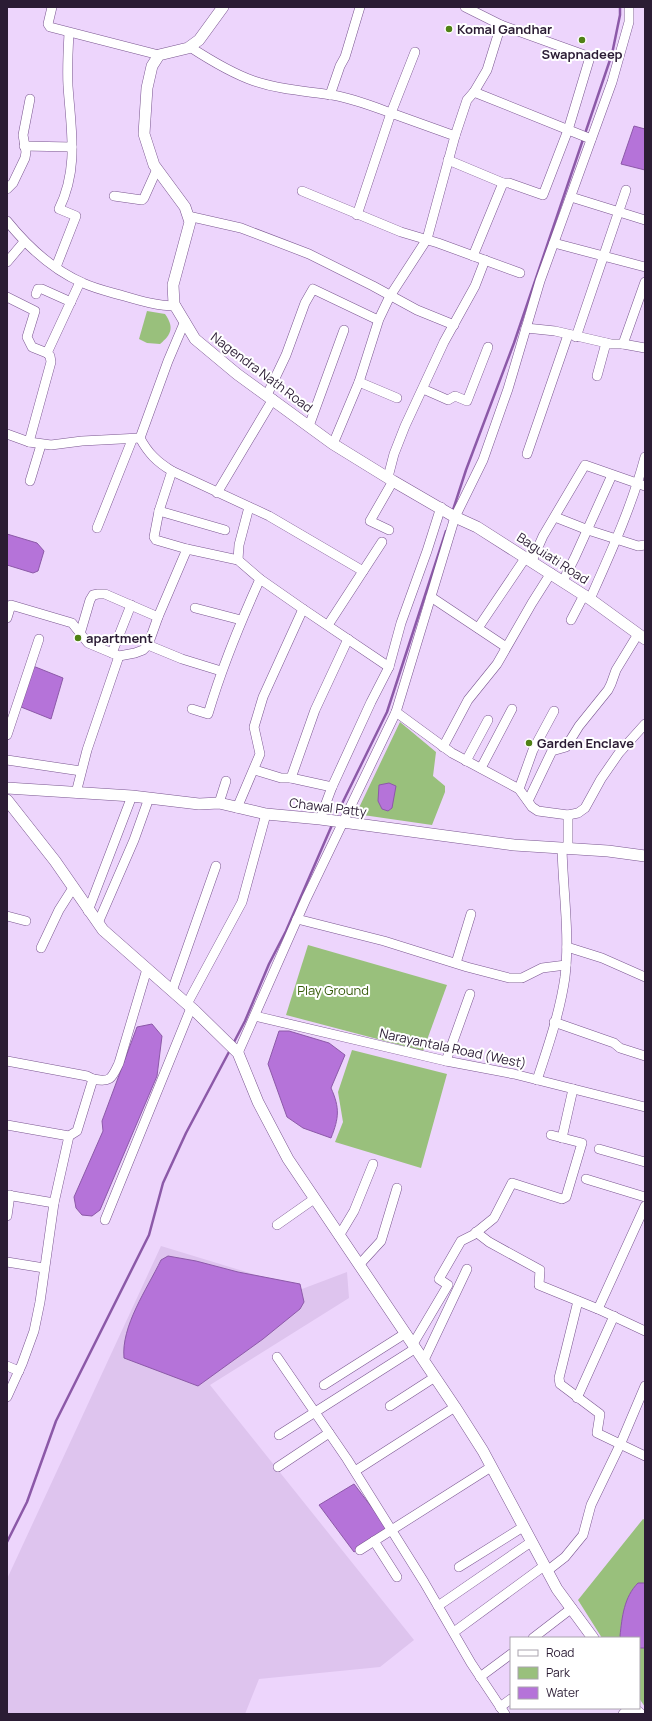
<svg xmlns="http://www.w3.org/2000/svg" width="652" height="1721" font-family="Manrope,sans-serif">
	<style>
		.built { fill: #dec4ee }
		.green { fill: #99c07c }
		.water { fill: #b573d9; stroke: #8c59a8 }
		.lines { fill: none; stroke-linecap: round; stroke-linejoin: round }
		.stream { stroke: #8c59a8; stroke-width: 2.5 }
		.minor-casing { stroke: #7a5690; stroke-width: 10 }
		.tertiary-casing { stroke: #7a5690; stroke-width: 12 }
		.minor { stroke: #fff; stroke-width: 9 }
		.tertiary { stroke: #fff; stroke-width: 11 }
		.poi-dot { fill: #4f8115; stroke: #fff; stroke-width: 1.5 }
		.labels { text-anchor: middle; stroke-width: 4; stroke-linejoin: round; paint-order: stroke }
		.poi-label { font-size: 13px; font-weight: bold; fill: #2b1c34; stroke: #fff; text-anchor: start }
		.street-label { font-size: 13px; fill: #2b1c34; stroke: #fff }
		.park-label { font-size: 13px; fill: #375c0b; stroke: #fff }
	</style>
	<rect width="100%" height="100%" fill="#edd5fc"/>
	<path class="built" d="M161,1246l141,43 45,-17 2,26 -139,87 204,255 -34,27 -121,12 -14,35h-238v-135z"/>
	<g class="green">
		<path d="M147,311l18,3c9,13 7,20 -5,30l-13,-1 -8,-4z"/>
		<path d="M400,722l36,30 -3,24 12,10v6l-13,33 -76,-11z"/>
		<path d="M308,945l139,40 -24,66 -137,-36z"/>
		<path d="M352,1050l95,24 -26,94 -86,-26 8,-20 -5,-30z"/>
		<path d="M643,1519l2,1v187l-6,-9v-60h-37l-24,-38z"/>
	</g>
	<g class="water">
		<path d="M634,126l11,3v41l-24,-6z"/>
		<path d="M7,534l30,9 7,8 -6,20 -5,2 -26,-8z"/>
		<path d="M33,666l30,12 -12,41 -30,-12z"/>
		<path d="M389,783l7,3 -4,22 -4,3 -6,-2 -4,-8 1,-16z"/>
		<path d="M152,1024l10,12 -5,40 -57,134 -8,6 -10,-1 -6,-7 -2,-11 29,-66 -1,-10 35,-94z"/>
		<path d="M279,1031h10l40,12 16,12 -14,33c9,20 8,30 0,50l-28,-10 -16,-11 -19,-53z"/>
		<path d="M168,1256l28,5 42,11 62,12 4,18 -4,7 -37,30 -65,47 -74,-28c-3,-32 23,-69 37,-98z"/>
		<path d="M354,1484l35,46 -35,22 -35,-47z"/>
		<path d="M638,1583h7v65h-6v-10h-18l-1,-2c2,-19 4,-39 18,-53z"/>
	</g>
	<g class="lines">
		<g class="stream">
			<path d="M452,513l14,-43 48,-127 98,-289 8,-39v-8"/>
			<path d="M335,818l52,-106 59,-181"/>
			<path d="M233,1044l12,-23 24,-57 17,-33 46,-106"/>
			<path d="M7,1542l20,-40 29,-81 93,-186 14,-52 23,-50 44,-83"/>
		</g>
		<g class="minor-casing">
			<g id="minor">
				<path d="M52,7l-4,17 2,3 109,28"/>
				<path d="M501,25l-14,45 -13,22 117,47"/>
				<path d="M190,47c20,13 41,26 64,34 26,9 52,10 78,14 20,3 40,11 59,18l24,-61"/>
				<path d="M330,95l10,-29 5,-9 15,-50"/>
				<path d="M455,136l12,-36 7,-8"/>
				<path d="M24,146l48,1"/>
				<path d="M448,160l55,23h6l34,12 25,-65 22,-73 -89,-32 -36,-18"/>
				<path d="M7,189l6,-6 12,-25 1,-6 -3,-17 7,-36"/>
				<path d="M302,191l99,41 37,11 82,30"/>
				<path d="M114,196l28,4 2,-2 13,-29"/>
				<path d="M571,197l74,23"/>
				<path d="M188,216l53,12 68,26 64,32 44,24 37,15"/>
				<path d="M7,221c21,26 46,49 76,62 13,6 27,9 41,13 17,5 34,10 52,10"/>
				<path d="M554,243l91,24"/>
				<path d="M473,256l30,-73"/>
				<path d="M7,262l17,-20"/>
				<path d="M56,267l20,-51 -17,-7c20,-41 12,-79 9,-123 -1,-18 0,-35 1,-53"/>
				<path d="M36,294l2,-5h4l29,13"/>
				<path d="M7,297l28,14 -8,26 5,10 15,6 33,-71"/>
				<path d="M185,321l-17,40 -28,77c8,15 17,24 32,33l97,45 94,55"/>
				<path d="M526,328l29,3 56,13h12l22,4"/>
				<path d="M576,337l50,-147"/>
				<path d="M623,344l22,-62"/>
				<path d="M597,376l9,-33"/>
				<path d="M359,382l38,16"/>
				<path d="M423,389l25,11 7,-4 12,5 21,-54"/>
				<path d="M267,395l19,-40 19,-52 8,-14 65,31"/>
				<path d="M309,426l35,-96"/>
				<path d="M7,434l22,8 22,3 31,-4 58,-3"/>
				<path d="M29,442l22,-80 -1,-6 -3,-3"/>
				<path d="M333,444l26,-62 20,-63 11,-23 37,-57 28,-103 -64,-23 -34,102"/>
				<path d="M527,454l41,-119"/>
				<path d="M172,471l-13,40 -5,26 2,3 31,9"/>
				<path d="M388,477l6,-23 11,-28 39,-84 31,-56 10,-26"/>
				<path d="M30,481l11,-36"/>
				<path d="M217,493l56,-94"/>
				<path d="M159,511l66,19"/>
				<path d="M555,517l33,13 50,16 7,-1"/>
				<path d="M97,528l35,-88"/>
				<path d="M389,530l-19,-9 23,-40"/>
				<path d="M238,560l1,-15 10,-38"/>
				<path d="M532,561l11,-25 42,-71 60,21"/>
				<path d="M563,581l12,-24 37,-82"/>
				<path d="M431,597l75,50"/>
				<path d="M590,599c21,-47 42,-93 55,-142"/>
				<path d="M195,608l46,12"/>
				<path d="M7,618l4,-13 61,18 16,20 31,13 16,-3 8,-3 5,-5 34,14 39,12"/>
				<path d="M571,620l13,-25"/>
				<path d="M328,625l54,-83"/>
				<path d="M478,628l48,-71"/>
				<path d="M80,634l10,-34 3,-5 5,-1h7l53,23"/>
				<path d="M148,645l10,-28 29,-68 51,11 22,19 43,30 86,58"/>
				<path d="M112,653l19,-48"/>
				<path d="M192,709l16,5c14,-47 32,-91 52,-135"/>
				<path d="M396,712l56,41 67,36 13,18 6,4 30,4 10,-2 7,-5 16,-29 18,-26 26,-29"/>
				<path d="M7,735l32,-96"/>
				<path d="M443,747l25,-47 29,-36 35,-61 19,-30"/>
				<path d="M7,760l74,11"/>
				<path d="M466,761l22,-41"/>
				<path d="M481,768l31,-59"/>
				<path d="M255,770l26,8h10l41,9"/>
				<path d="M291,778l24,-68 33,-71"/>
				<path d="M519,789l14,-39 21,-39"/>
				<path d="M76,793l11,-43 32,-94"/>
				<path d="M528,801l24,-50 14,-4 13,-21 29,-36 3,-6 5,-14 22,-36"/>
				<path d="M219,803l7,-22"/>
				<path d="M237,808l23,-54 -6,-27 9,-30 40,-88"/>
				<path d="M568,815v34"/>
				<path d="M320,819l12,-32 39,-85 18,-35 12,-44 26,-72 14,-44"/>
				<path d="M88,911l44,-115"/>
				<path d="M7,916l19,5"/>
				<path d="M297,919l87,22 83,26 42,11h13l20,-10 24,-3"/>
				<path d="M98,923l36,-83 15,-42"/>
				<path d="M567,947l35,11 43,19"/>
				<path d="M41,948l18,-38 14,-22"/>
				<path d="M456,963l15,-49"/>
				<path d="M172,991l44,-125"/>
				<path d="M187,1004l55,-102 24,-88"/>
				<path d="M255,1016l191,45 68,13 131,33"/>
				<path d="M554,1022l60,21 6,5 25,8"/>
				<path d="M238,1053l68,-154 90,-187 59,-195 28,-57 25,-71 32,-108 72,-199 17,-60v-15"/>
				<path d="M7,1061l80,15 6,3 -16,52 -8,5 -62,-11"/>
				<path d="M446,1061l24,-67"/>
				<path d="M93,1079c18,4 19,-1 26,-16l28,-94"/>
				<path d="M537,1080c11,-33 23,-68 28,-103 5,-43 -2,-86 -3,-129"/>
				<path d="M562,1138l11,-49"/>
				<path d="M599,1149l46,13"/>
				<path d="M586,1179l59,18"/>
				<path d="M7,1195l47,8"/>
				<path d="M7,1216l3,-21"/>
				<path d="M105,1220l86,-212"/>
				<path d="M277,1225l37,-26"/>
				<path d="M476,1232l13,10 51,28 -1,15 59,24 47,22"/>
				<path d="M339,1236l15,-25 19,-47"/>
				<path d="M7,1262l37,6"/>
				<path d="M359,1265l22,-24 16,-53"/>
				<path d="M578,1301l-19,77 1,6 40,30 -3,19 48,23"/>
				<path d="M598,1309l47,-103"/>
				<path d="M413,1344l35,-59 -9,-6 22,-38 12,-6 21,-17 18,-35 50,16 4,-2 16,-54 -31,-8"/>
				<path d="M277,1357l70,102 77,123 47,81 34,51"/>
				<path d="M424,1360l43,-91"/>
				<path d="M7,1366l12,5"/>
				<path d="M324,1385l82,-52"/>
				<path d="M7,1397l15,-33 12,-33 6,-29 14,-99 15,-67"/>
				<path d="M577,1398l37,-82"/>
				<path d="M390,1406l45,-29"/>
				<path d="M279,1435l137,-87"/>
				<path d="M278,1467l51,-34"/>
				<path d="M355,1471l100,-64"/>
				<path d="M374,1541l23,36"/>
				<path d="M360,1550l131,-83"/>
				<path d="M459,1567l64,-40"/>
				<path d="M547,1571l18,-14 18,-22 8,-30 29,-60 25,-59"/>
				<path d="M438,1606l93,-64"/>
				<path d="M454,1632l90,-66"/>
				<path d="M533,1638l39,-30"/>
				<path d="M480,1677l31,-23"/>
				<path d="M500,1707l11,-8"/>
				<path d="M623,1714l6,-6"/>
			</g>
		</g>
		<g class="tertiary-casing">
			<g id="tertiary">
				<path d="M223,7l-24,33 -11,8 -29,7 -7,11 -5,22 -3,46 10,31 31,42 5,15 -17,63 1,19 21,35 42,35 96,70 60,37 62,36 22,10 113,72 55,40"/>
				<path d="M7,788l125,8 67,8 20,-1 47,11 54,5 194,26 94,6 37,5"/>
				<path d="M7,800l48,61 48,69 92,81 43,42 20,49 30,57 167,248 28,44 74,138 36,49"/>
				<path d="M633,1708l7,6"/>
			</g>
		</g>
		<use href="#minor" class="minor"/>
		<use href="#tertiary" class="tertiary"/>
	</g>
	<g class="poi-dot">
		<circle cx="449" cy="29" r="4"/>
		<circle cx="582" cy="40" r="4"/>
		<circle cx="78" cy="638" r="4"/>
		<circle cx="529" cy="743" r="4"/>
	</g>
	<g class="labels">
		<g class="poi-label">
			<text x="457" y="34">Komal Gandhar</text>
			<text x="582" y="59" text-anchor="middle">Swapnadeep</text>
			<text x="86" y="643">apartment</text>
			<text x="537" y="748">Garden Enclave</text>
		</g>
		<g class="street-label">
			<text transform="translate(262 372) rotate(37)" y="5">Nagendra Nath Road</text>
			<text transform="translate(553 558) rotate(33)" y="5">Baguiati Road</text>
			<text transform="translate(328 807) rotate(7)" y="5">Chawal Patty</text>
			<text transform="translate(453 1048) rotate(12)" y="5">Narayantala Road (West)</text>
		</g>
		<g class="park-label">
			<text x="333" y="995">Play Ground</text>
		</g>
	</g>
	<rect width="652" height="1721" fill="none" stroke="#2b1c34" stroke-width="16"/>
	<rect x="510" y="1637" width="130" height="72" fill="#ffffff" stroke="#aaa4ae"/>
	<rect x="518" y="1650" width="20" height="6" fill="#ffffff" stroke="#aaa4ae"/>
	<text x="546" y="1657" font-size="12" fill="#2b1c34">Road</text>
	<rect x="518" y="1667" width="20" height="12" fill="#99c07c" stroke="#aaa4ae"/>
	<text x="546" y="1677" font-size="12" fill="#2b1c34">Park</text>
	<rect x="518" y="1687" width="20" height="12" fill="#b573d9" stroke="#aaa4ae"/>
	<text x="546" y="1697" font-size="12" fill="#2b1c34">Water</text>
</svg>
